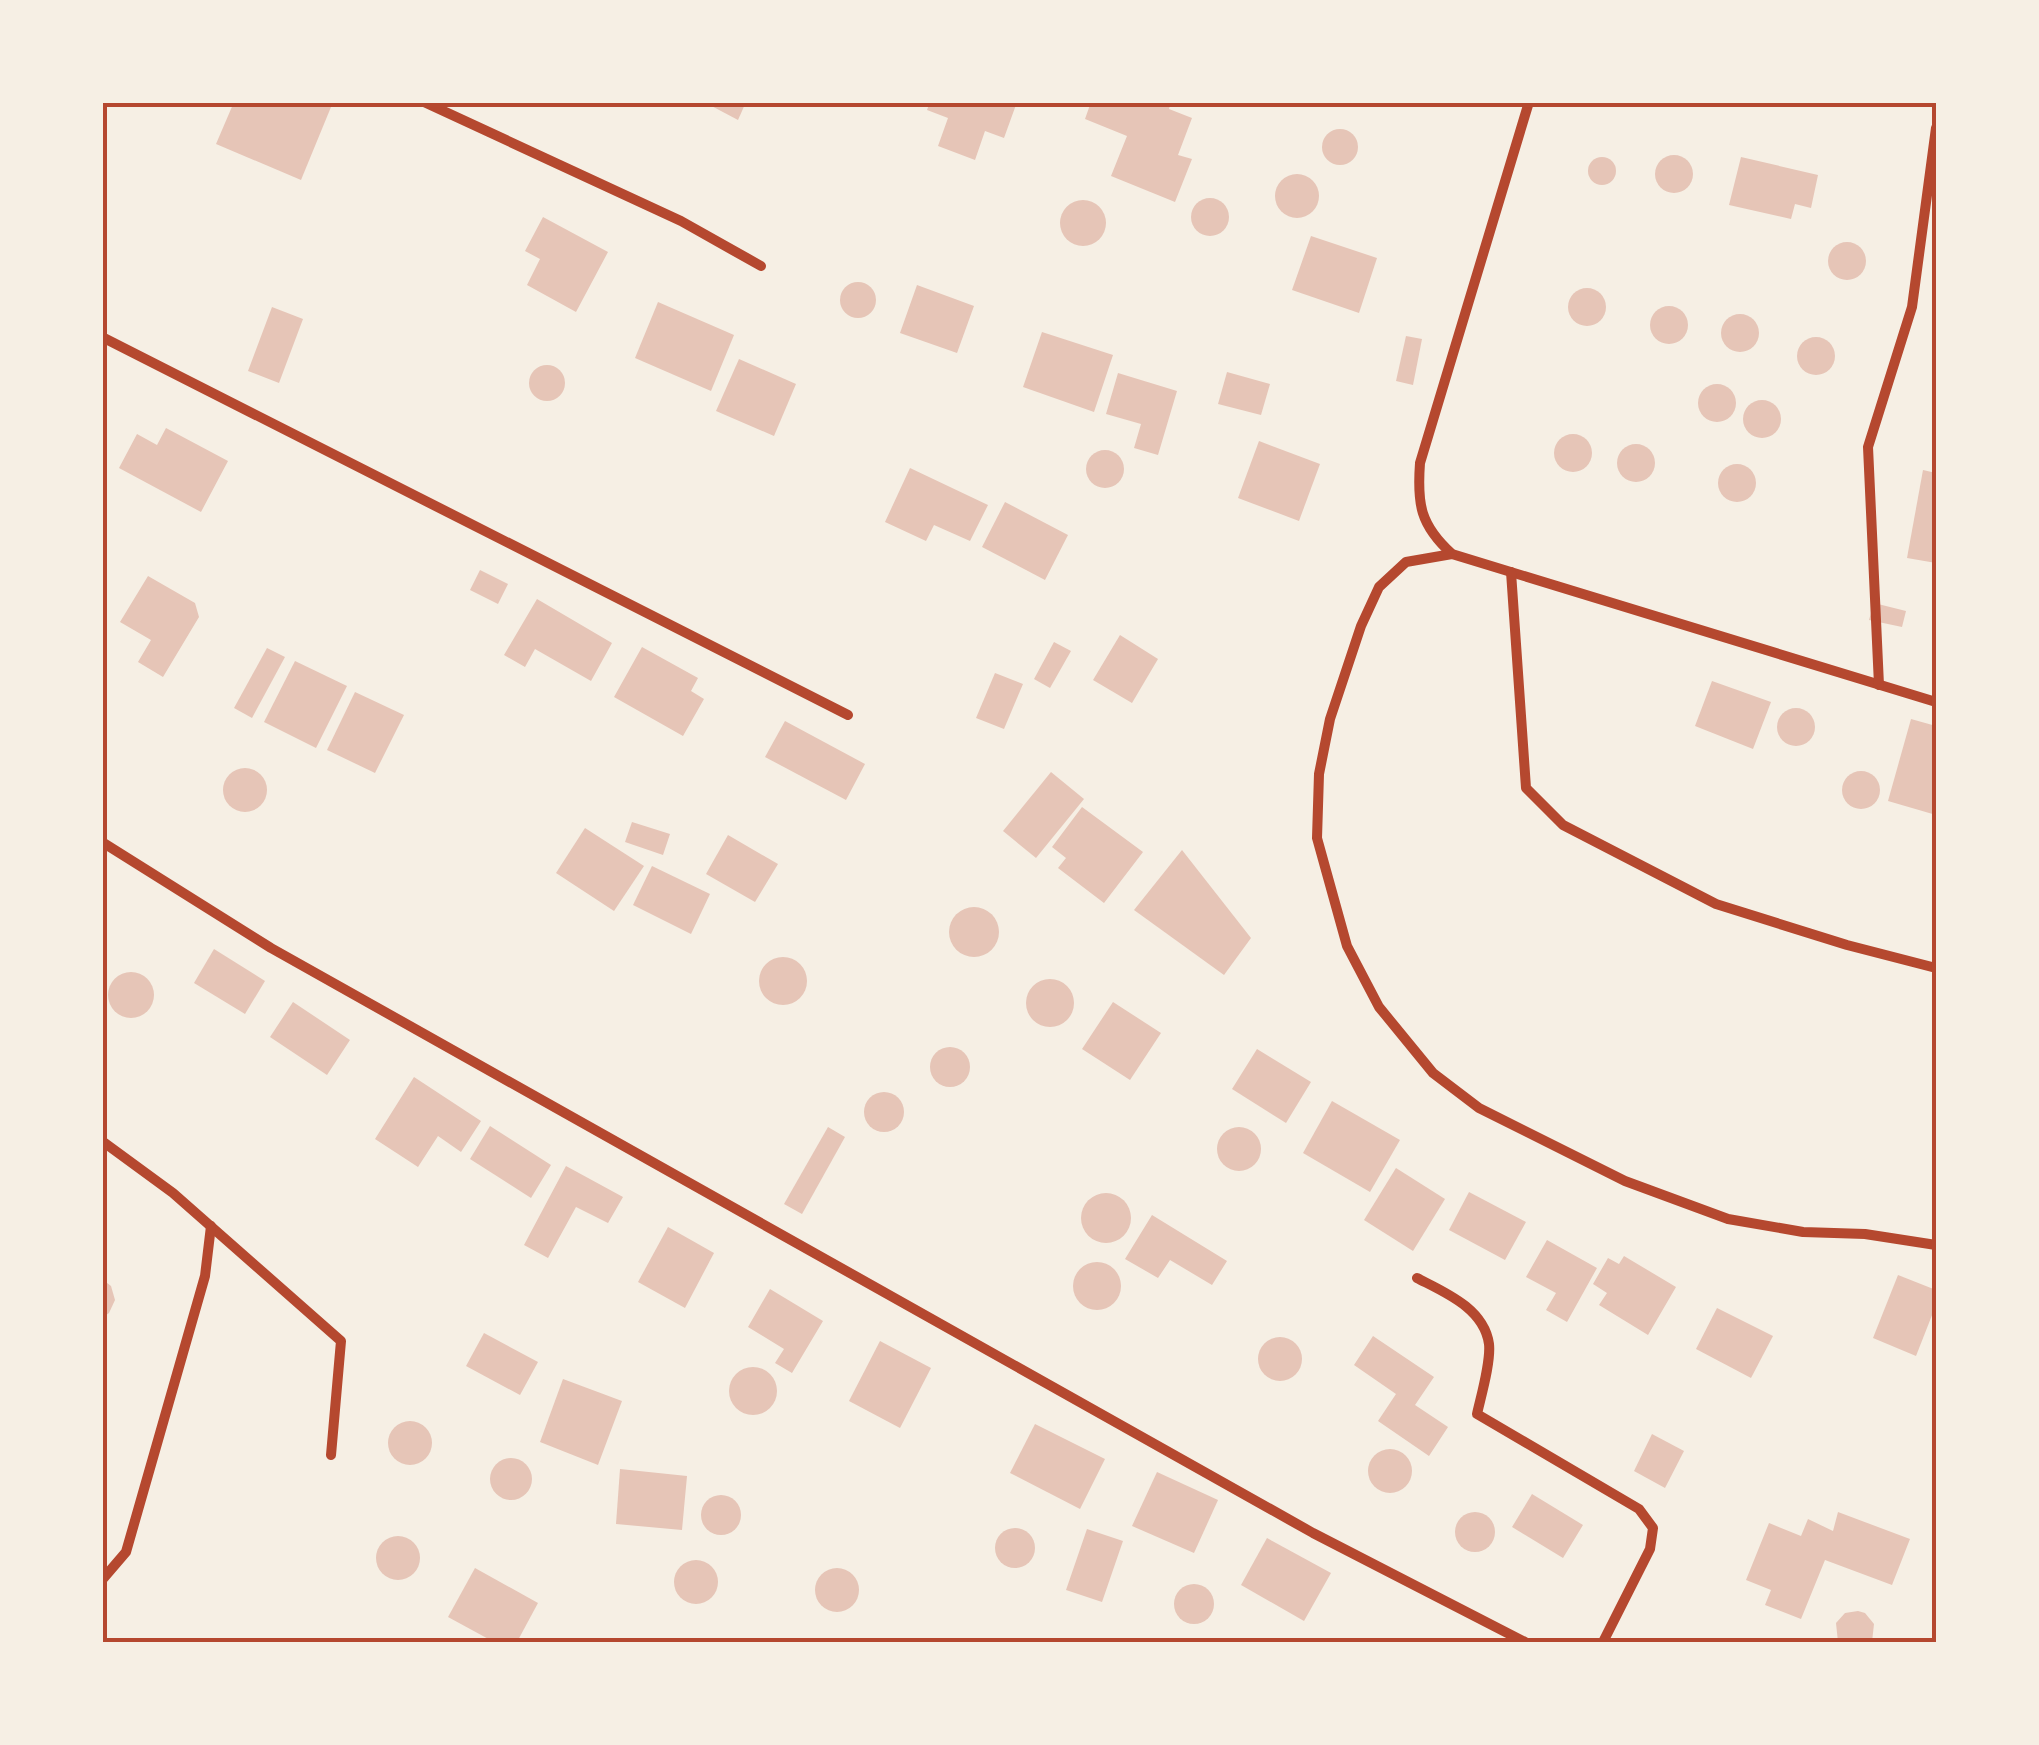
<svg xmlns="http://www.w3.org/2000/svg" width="2039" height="1745" font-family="Lato,sans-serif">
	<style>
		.building { fill: #e6c5b7 }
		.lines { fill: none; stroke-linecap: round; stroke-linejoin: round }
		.minor { stroke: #b5482f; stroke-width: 10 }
		.neatline { fill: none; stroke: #b5482f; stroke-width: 4 }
	</style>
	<rect width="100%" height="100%" fill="#f6efe4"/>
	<g class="building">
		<path d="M234,102h85l12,5 -30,73 -85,-36z"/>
		<path d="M704,102h42l-8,18z"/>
		<path d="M930,102h87l-13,36 -19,-7 -10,29 -37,-14 10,-28 -21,-8z"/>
		<path d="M1091,102h80l-2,7 23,9 -14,37 14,4 -17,43 -64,-26 16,-40 -42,-17z"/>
		<circle cx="1340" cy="147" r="18"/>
		<circle cx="1674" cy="174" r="19"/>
		<path d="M1741,157l77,18 -7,33 -16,-4 -4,15 -62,-14z"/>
		<circle cx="1602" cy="171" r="14"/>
		<circle cx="1297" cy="196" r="22"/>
		<circle cx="1210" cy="217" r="19"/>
		<circle cx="1083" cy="223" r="23"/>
		<path d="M543,217l65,35 -32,60 -49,-27 13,-26 -15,-8z"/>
		<path d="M1311,236l66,22 -18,55 -67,-23z"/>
		<circle cx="1847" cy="261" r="19"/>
		<circle cx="858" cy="300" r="18"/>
		<path d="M917,285l57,21 -17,47 -57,-20z"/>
		<circle cx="1587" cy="307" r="19"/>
		<path d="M658,302l76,33 -23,56 -76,-33z"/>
		<circle cx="1669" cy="325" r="19"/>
		<path d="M272,307l31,12 -24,64 -31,-12z"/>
		<circle cx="1740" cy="333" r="19"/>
		<path d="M1042,332l71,23 -19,57 -71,-25z"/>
		<path d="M1406,336l16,3 -9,46 -17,-4z"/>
		<circle cx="1816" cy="356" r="19"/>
		<path d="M739,359l57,25 -22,52 -58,-25z"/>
		<circle cx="547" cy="383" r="18"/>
		<path d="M1227,372l43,12 -9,31 -43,-11z"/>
		<path d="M1118,373l59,18 -19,64 -24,-7 7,-24 -35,-10z"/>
		<circle cx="1717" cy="403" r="19"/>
		<circle cx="1762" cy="419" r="19"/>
		<path d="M166,428l62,33 -27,51 -82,-44 18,-34 20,11z"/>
		<circle cx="1573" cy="453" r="19"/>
		<path d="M1259,441l61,23 -21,57 -61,-23z"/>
		<circle cx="1636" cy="463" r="19"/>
		<circle cx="1105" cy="469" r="19"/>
		<circle cx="1737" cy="483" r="19"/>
		<path d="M910,468l78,37 -18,36 -36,-16 -8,16 -41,-19z"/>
		<path d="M1923,470l13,3v90l-29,-5z"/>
		<path d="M1005,502l63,33 -23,45 -63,-33z"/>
		<path d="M480,570l28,14 -10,20 -28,-14z"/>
		<path d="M148,576l47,27 4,14 -36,60 -25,-15 13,-22 -31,-18z"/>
		<path d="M537,599l75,44 -21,38 -56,-32 -10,18 -21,-12z"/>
		<path d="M1874,603l32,8 -4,16 -33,-7z"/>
		<path d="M1120,635l38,24 -26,44 -39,-23z"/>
		<path d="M1054,642l17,9 -21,37 -16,-9z"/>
		<path d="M642,647l56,31 -7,13 13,8 -21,37 -69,-39z"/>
		<path d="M267,648l18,9 -33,61 -18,-10z"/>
		<path d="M295,661l52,25 -31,62 -52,-26z"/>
		<path d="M995,673l28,11 -19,45 -28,-11z"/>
		<path d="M1712,681l59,21 -18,47 -58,-23z"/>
		<path d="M355,692l49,23 -29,58 -48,-23z"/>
		<circle cx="1796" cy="727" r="19"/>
		<path d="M1911,719l25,7v89l-48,-14z"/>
		<path d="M785,721l80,43 -19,36 -81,-43z"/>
		<circle cx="245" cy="790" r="22"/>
		<circle cx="1861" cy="790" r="19"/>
		<path d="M1051,772l33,27 -48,59 -33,-27z"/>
		<path d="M1082,807l61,45 -39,51 -46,-35 8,-10 -14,-11z"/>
		<path d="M632,822l38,12 -7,21 -38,-13z"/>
		<path d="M585,828l59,38 -30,45 -58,-38z"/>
		<path d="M728,835l50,29 -23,38 -49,-28z"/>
		<path d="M1182,850l69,88 -27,37 -90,-65z"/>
		<path d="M652,866l58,28 -19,40 -58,-29z"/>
		<circle cx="974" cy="932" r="25"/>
		<path d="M214,949l51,32 -20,33 -51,-31z"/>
		<circle cx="783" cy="981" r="24"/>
		<circle cx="131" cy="995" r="23"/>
		<circle cx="1050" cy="1003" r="24"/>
		<path d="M293,1002l57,38 -23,35 -57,-38z"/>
		<path d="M1113,1002l48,31 -31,47 -48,-31z"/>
		<circle cx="950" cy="1067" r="20"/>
		<path d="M1257,1049l54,33 -25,41 -54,-34z"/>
		<path d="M414,1077l67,44 -20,31 -23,-16 -20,31 -43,-28z"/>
		<circle cx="884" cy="1112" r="20"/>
		<path d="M1332,1101l68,39 -30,52 -67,-39z"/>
		<path d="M490,1126l61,39 -20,33 -61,-39z"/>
		<circle cx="1239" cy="1149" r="22"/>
		<path d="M828,1127l17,10 -43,77 -18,-10z"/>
		<path d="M566,1166l57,31 -15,26 -32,-16 -28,51 -24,-13z"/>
		<path d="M1396,1168l49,31 -32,52 -49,-31z"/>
		<path d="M1469,1192l57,30 -21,38 -56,-30z"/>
		<circle cx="1106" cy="1218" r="25"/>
		<path d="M1152,1215l75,46 -15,24 -42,-25 -12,18 -33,-19z"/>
		<path d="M668,1227l46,26 -29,55 -47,-26z"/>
		<path d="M1547,1240l50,28 -30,54 -21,-12 10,-17 -30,-16z"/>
		<path d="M1624,1256l52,31 -28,48 -49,-30 8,-12 -14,-9 15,-26 11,6z"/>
		<circle cx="1097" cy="1286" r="24"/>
		<path d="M1898,1275l38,15v15l-20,51 -43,-18z"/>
		<path d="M102,1279l9,7 4,14 -6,13 -7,5z"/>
		<path d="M770,1289l53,32 -31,52 -17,-10 9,-14 -36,-22z"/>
		<path d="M1717,1308l56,28 -22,42 -55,-29z"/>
		<path d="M484,1333l54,29 -18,33 -54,-29z"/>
		<path d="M1373,1336l61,41 -19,28 33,22 -19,29 -51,-35 18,-27 -42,-29z"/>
		<circle cx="1280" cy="1359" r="22"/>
		<path d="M880,1341l51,27 -31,60 -51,-27z"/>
		<circle cx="753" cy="1391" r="24"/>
		<path d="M563,1379l59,22 -24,64 -58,-23z"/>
		<circle cx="410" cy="1443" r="22"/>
		<path d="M1035,1424l70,35 -25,50 -70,-36z"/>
		<path d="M1652,1434l32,17 -19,37 -31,-17z"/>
		<circle cx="1390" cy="1471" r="22"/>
		<circle cx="511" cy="1479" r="21"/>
		<path d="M620,1469l67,7 -5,54 -66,-6z"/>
		<path d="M1157,1472l61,28 -24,53 -62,-27z"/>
		<path d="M1532,1494l51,31 -20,33 -51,-31z"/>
		<circle cx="721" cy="1515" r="20"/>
		<path d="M1838,1512l72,27 -18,46 -67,-25 -24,59 -36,-14 6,-15 -25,-10 23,-57 32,13 7,-17 25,12z"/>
		<circle cx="1475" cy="1532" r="20"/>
		<circle cx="1015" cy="1548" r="20"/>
		<path d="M1087,1529l36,12 -21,61 -36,-12z"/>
		<circle cx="398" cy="1558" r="22"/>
		<path d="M1267,1538l64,35 -27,48 -63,-36z"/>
		<circle cx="696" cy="1582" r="22"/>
		<circle cx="837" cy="1590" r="22"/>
		<path d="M475,1568l63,35 -21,39h-23l-46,-25z"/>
		<circle cx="1194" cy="1604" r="20"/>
		<path d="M1858,1611l7,2 9,11 -2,18h-34l-2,-19 9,-10z"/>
	</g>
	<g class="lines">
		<g class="minor">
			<path d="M424,102l257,119 80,45"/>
			<path d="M1529,102l-109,361c-3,41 0,62 32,91l484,148"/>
			<path d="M102,337l746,378"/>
			<path d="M1452,554l-46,8 -27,25 -18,39 -31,93 -11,55 -2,64 30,108 32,61 54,66 46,35 146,73 103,38 75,13 62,2 71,11"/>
			<path d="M1511,572l15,216 37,37 153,79 131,41 89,23"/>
			<path d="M1879,685l-11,-238 44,-140 24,-179"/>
			<path d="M102,842l169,106 1042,585 212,109"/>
			<path d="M102,1141l71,52 168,148 -10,114"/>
			<path d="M1417,1278c27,14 67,30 72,66 2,18 -8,52 -12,70l162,95 14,19 -3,21 -47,93"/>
			<path d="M102,1580l24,-28 79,-276 6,-50"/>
		</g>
	</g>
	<rect width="2039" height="1745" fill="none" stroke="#f6efe4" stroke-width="210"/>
	<rect x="105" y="105" width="1829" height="1535" class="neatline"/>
</svg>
